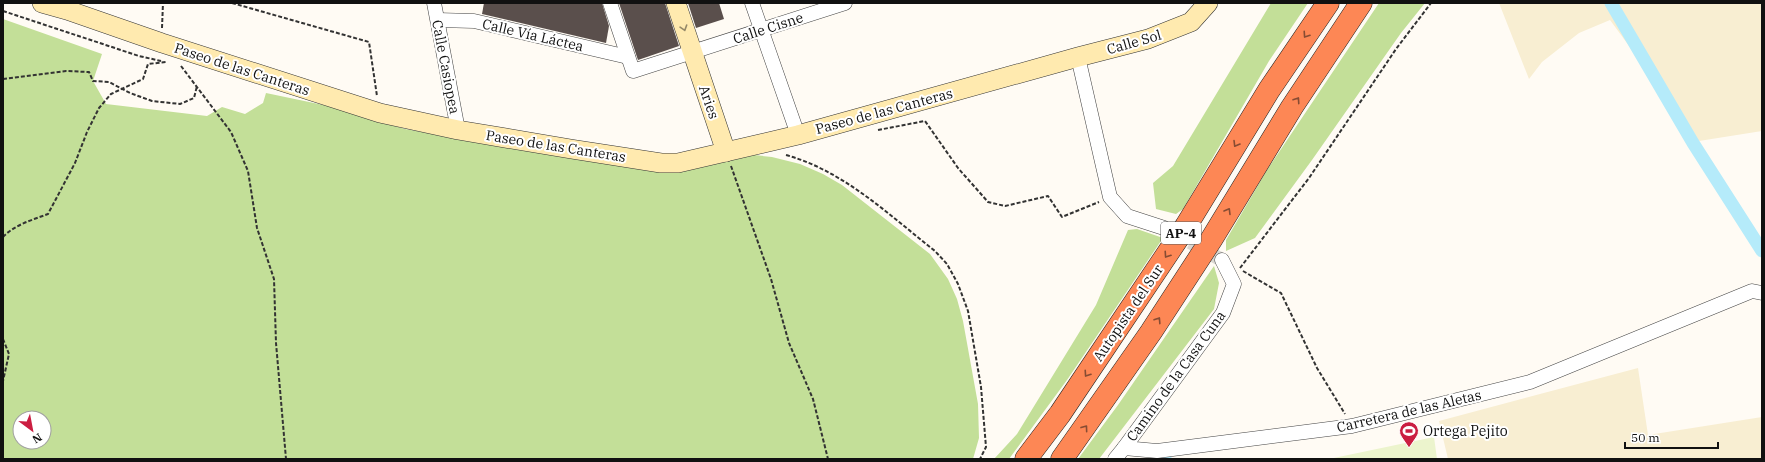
<svg xmlns="http://www.w3.org/2000/svg" width="1765" height="462" font-family="'IBM Plex Serif',serif">
	<style>
		.farmland { fill: #f8eed2 }
		.forest { fill: #c3df98; fill-rule: evenodd }
		.pitch { fill: #ecf4cd }
		.lines { fill: none; stroke-linecap: round; stroke-linejoin: round }
		.canal { stroke: #b5ebfa; stroke-width: 13 }
		.building { fill: #5a4f4c }
		.street-tunnel { stroke: #dbd8d2; stroke-width: 14; stroke-dasharray: 14 7; stroke-linecap: butt }
		.street-casing { stroke: #444; stroke-width: 15 }
		.secondary-casing { stroke: #333; stroke-width: 20 }
		.highway-casing { stroke: #222; stroke-width: 23 }
		.path { stroke: #333; stroke-width: 2; stroke-dasharray: 4 2; stroke-linecap: butt }
		.street { stroke: #fff; stroke-width: 14 }
		.secondary { stroke: #ffeaaf; stroke-width: 19 }
		.highway { stroke: #fd8755; stroke-width: 22 }
		.oneway { stroke: #948868 }
		.oneway2 { stroke: #874c33 }
		.labels { text-anchor: middle; stroke-width: 4; stroke-linejoin: round; paint-order: stroke }
		.shield { fill: #fff; stroke: #585858; stroke-width: 1 }
		.shield-label { font-size: 13px; font-weight: bold; fill: #111 }
		.street-label { font-size: 14px; fill: #111; stroke: #fff }
		.poi-label { font-size: 14px; fill: #111; stroke: #fff; text-anchor: start }
	</style>
	<rect width="100%" height="100%" fill="#fffbf4"/>
	<g class="farmland">
		<path d="M1499,3h263v128l-63,10 -89,-121 -31,13 -37,29 -13,17z"/>
		<path d="M1638,368l10,67 114,-18v42h-314l-9,-38z"/>
	</g>
	<g class="forest">
		<path d="M1271,3h37l-39,58 -86,148 -7,5 -20,-5 -3,-26 20,-17z"/>
		<path d="M1379,3h46l-24,30 -89,127 -57,78 -29,13v-11l41,-70z"/>
		<path d="M3,19l99,35 -9,27 13,23 101,12 15,-9 23,7 18,-11 3,-10 67,14 72,22 229,39 111,-14 27,3 28,7 23,10 19,11 88,69 18,25 9,20 6,22 15,83 1,34 -6,21h-970zM20,418h24v24h-24z"/>
		<path d="M1137,229l26,9 -96,142 -58,79h-15l23,-25 79,-129 32,-75z"/>
		<path d="M1214,266l5,17 -5,26 -115,150h-21l40,-54z"/>
	</g>
	<path class="pitch" d="M1434,437l3,22h-108z"/>
	<g class="lines">
		<g class="canal">
			<path d="M1611,3l82,140 69,108"/>
			<path d="M1165,458v1"/>
		</g>
	</g>
	<g class="building">
		<path d="M484,3h118l7,23 -3,17 -124,-29z"/>
		<path d="M619,3h46l14,43 -41,14z"/>
		<path d="M688,3h31l5,16 -28,9z"/>
	</g>
	<g class="lines">
		<path class="street-tunnel" d="M1172,232l50,28"/>
		<g class="street-casing">
			<g id="street">
				<path d="M434,3l24,127"/>
				<path d="M610,3l23,68 212,-68"/>
				<path d="M752,3l46,132"/>
				<path d="M438,20l36,1 154,36"/>
				<path d="M1078,57l32,140 17,19 37,12"/>
				<path d="M1222,260l12,24 -11,29 -99,135 33,3 195,-25 178,-44 222,-91 10,2"/>
				<path d="M1115,459l9,-11"/>
			</g>
		</g>
		<g class="secondary-casing">
			<g id="secondary">
				<path d="M42,3l25,7 95,33 218,70 78,17 113,19 90,14h17l120,-28 280,-78 70,-18 43,-17 17,-19"/>
				<path d="M676,3l50,149"/>
			</g>
		</g>
		<g class="highway-casing">
			<g id="highway">
				<path d="M1026,459l34,-45 126,-188 83,-136 59,-87"/>
				<path d="M1062,459l89,-127 60,-92 81,-133 69,-104"/>
			</g>
		</g>
		<g class="path">
			<path d="M232,3l137,39 8,54"/>
			<path d="M3,11l136,45 22,5"/>
			<path d="M162,28l1,-25"/>
			<path d="M181,66l50,66 17,39 9,57 17,51 2,64 10,116"/>
			<path d="M3,79l63,-8 23,1 4,9 16,1 21,11 22,8 28,3 14,-6 3,-12"/>
			<path d="M878,130l47,-9 33,47 30,34 17,4 43,-10 14,21 37,-15"/>
			<path d="M786,155c58,16 103,60 149,96l12,13 11,20 10,27 13,76 5,60 -6,12"/>
			<path d="M731,166l40,113 18,64 24,56 15,60"/>
			<path d="M3,237c11,-12 29,-17 45,-23l27,-51 12,-31 12,-24 12,-14 32,-15 5,-15 18,-2"/>
			<path d="M1240,268l69,-90 87,-129 35,-46"/>
			<path d="M1243,271l38,22 36,75 28,46"/>
			<path d="M3,339l6,15 -6,27"/>
		</g>
		<use href="#street" class="street"/>
		<use href="#secondary" class="secondary"/>
		<use href="#highway" class="highway"/>
	</g>
	<defs><path id="oneway-chevron" d="M-2-3.5L2.5 0L-2 3.5" fill="none" stroke-width="1.6" stroke-linecap="round" stroke-linejoin="round"/></defs>
	<use class="oneway" href="#oneway-chevron" transform="translate(684 28) rotate(72)"/>
	<g class="oneway2">
		<use href="#oneway-chevron" transform="translate(1306 35) rotate(124)"/>
		<use href="#oneway-chevron" transform="translate(1297 100) rotate(-56)"/>
		<use href="#oneway-chevron" transform="translate(1236 144) rotate(121)"/>
		<use href="#oneway-chevron" transform="translate(1228 211) rotate(-59)"/>
		<use href="#oneway-chevron" transform="translate(1167 255) rotate(124)"/>
		<use href="#oneway-chevron" transform="translate(1158 320) rotate(-57)"/>
		<use href="#oneway-chevron" transform="translate(1087 374) rotate(124)"/>
		<use href="#oneway-chevron" transform="translate(1085 428) rotate(-54)"/>
	</g>
	<defs>
		<g id="stadium-pin" transform="scale(1)"><path d="M0 17L-7.5 6A9.5 9.5 0 1 1 7.5 6Z" fill="#cb1e41" stroke="#fff"/><path d="M0-5a6.5 5 0 1 0 0 10a6.5 5 0 1 0 0-10ZM-3.5-1.8h7v3.6h-7Z" fill="#fff"/></g>
	</defs>
	<g fill-rule="evenodd">
		<use href="#stadium-pin" x="1409" y="431"/>
	</g>
	<g class="labels">
		<rect class="shield" x="1161" y="222" width="40" height="22" rx="3"/>
		<g class="shield-label">
			<text x="1181" y="238">AP-4</text>
		</g>
		<g class="street-label">
			<text transform="translate(768 28) rotate(-18)" y="5">Calle Cisne</text>
			<text transform="translate(533 35) rotate(13)" y="5">Calle Vía Láctea</text>
			<text transform="translate(1134 42) rotate(-16)" y="5">Calle Sol</text>
			<text transform="translate(446 67) rotate(79)" y="5">Calle Casiopea</text>
			<text transform="translate(242 69) rotate(18)" y="5">Paseo de las Canteras</text>
			<text transform="translate(709 102) rotate(71)" y="5">Aries</text>
			<text transform="translate(884 111) rotate(-15)" y="5">Paseo de las Canteras</text>
			<text transform="translate(556 146) rotate(9)" y="5">Paseo de las Canteras</text>
			<text transform="translate(1128 313) rotate(-56)" y="5">Autopista del Sur</text>
			<text transform="translate(1176 376) rotate(-54)" y="5">Camino de la Casa Cuna</text>
			<text transform="translate(1409 411) rotate(-13)" y="5">Carretera de las Aletas</text>
		</g>
		<g class="poi-label">
			<text x="1423" y="436">Ortega Pejito</text>
		</g>
	</g>
	<rect width="1765" height="462" fill="none" stroke="#111111" stroke-width="8"/>
	<g transform="translate(32 430) rotate(148)"><circle r="19" fill="#ffffff" stroke="#a0a0a0"/>
	<path d="M0-3L7 15L0 10L-7 15Z" fill="#cb1e41"/>
	<text y="-6" font-size="11" font-weight="bold" text-anchor="middle" fill="#111111">N</text>
	</g>
	<path d="M1625 442v6h93v-6" fill="none" stroke="#111111" stroke-width="2"/>
	<text x="1631" y="442" font-size="12" fill="#111111" stroke="#ffffff" stroke-width="3" paint-order="stroke">50 m</text>
</svg>
